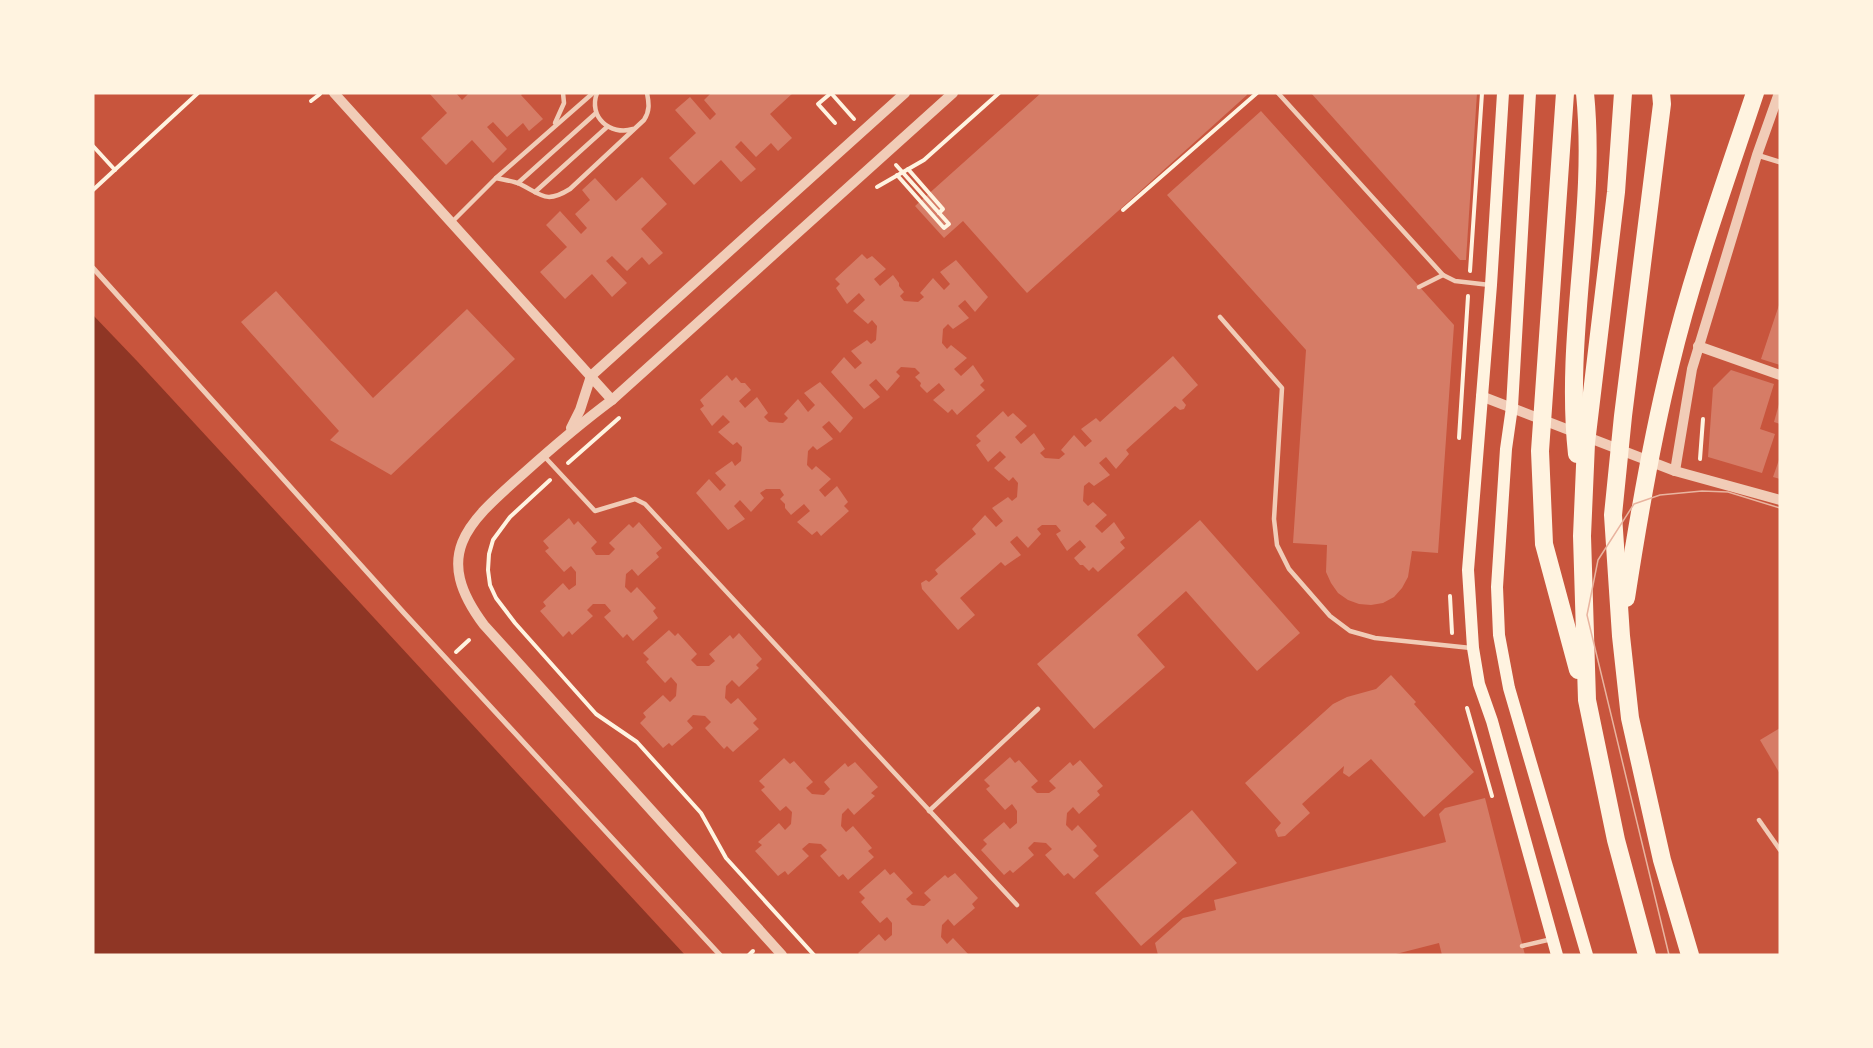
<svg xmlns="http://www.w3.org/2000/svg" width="1873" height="1048" font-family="'Work Sans',sans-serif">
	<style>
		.water { fill: #8f3625 }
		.building { fill: #d67c66 }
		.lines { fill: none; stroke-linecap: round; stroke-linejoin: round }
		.path { stroke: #fff3e0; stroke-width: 4 }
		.service { stroke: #f1ccb7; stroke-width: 4.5 }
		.pedestrian { stroke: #f1ccb7; stroke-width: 5 }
		.tertiary { stroke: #f1ccb7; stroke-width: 10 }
		.secondary { stroke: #fff3e0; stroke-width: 12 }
		.motorway { stroke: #fff3e0; stroke-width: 18 }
		.tram { stroke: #e9b49f; stroke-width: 1.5 }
	</style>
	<rect width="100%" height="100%" fill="#c8553d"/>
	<path class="water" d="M93,315l44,46 548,594h-592z"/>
	<g class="building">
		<path d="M429,93h27l6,7 6,-6 -1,-1h56l-2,2 22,24 -14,12 -6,-8 -16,14 -14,-15 -6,5 20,22 -14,14 -21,-23 -26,25 -25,-27 26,-25z"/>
		<path d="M711,93h82l-23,21 22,24 -14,13 -7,-8 -15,14 -15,-16 -6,6 21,22 -15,13 -20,-22 -27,25 -25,-27 27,-25 -21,-23 15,-13 20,23 6,-6 -12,-14z"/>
		<path d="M1041,93h205l1,2 -220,198 -64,-72 -19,17 -29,-32z"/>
		<path d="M1311,93h166l-11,167h-6z"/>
		<path d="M1261,111l193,214 -16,228 -26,-2 -4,26 -6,11 -8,9 -11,6 -12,2 -12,-1 -11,-4 -10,-7 -7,-10 -5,-11 1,-27 -34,-2 13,-193 -139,-155z"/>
		<path d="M642,177l25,27 -26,25 22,24 -14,12 -7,-8 -15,14 -15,-15 -6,5 21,22 -15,14 -20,-23 -27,25 -25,-27 27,-25 -21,-22 14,-14 21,23 6,-6 -12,-14 15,-14 -8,-10 13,-12 21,23z"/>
		<path d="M862,254l5,5 5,-3 14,13 -12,10 6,7 13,-11 6,8v3l5,6 -4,4 4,5 14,1 6,-5 -4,-4 13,-15 11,12 6,-6 -10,-12 16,-12 32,37 -13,15 -10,-12 -7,6 11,12 -16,11 -5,-5 -5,5 -1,14 5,6 4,-4 16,13 -13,11 7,7 12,-11 11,16 -4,4 5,5 -28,25 -5,-6 -4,4 -15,-13 12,-10 -6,-7 -12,10 -7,-7 1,-3 -6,-6 5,-4 -5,-5 -14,-1 -5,5 4,4 -13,15 -11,-12 -7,6 11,12 -16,12 -33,-37 13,-15 11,12 7,-6 -11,-12 16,-11 4,4 5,-4 1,-14 -5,-6 -4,4 -15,-13 12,-11 -6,-7 -12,11 -11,-16 4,-4 -5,-5z"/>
		<path d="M276,291l97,107 94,-89 48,50 -124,116 -61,-35 9,-9 -98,-109z"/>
		<path d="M1780,302v63l-19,-6z"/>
		<path d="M1173,356l25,29 -16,15 4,5 -2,4 -4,1 -5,-4 -49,44 3,4 -13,15 -10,-12 -7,6 11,12 -16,11 -5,-4 -5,4 -1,15 5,5 5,-4 14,13 -12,11 7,7 12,-11 11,16 -5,4 5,6 -27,24 -5,-5 -4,4 -6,-6h-3l-6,-7 12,-11 -6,-7 -13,11 -11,-17 5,-3 -5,-6h-14l-5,4 4,5 -13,14 -11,-12 -7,6 11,13 -16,11 -4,-4 -41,36 15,17 -17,15 -36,-41 -1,-6 5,-3 3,2 9,-8 -3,-4 41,-36 -4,-5 13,-14 11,12 7,-6 -11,-13 16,-11 4,4 5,-4 1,-14 -5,-6 -4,4 -15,-13 12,-11 -6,-6 -12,11 -12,-17 5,-4 -5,-5 27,-25 5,6 5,-4 14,13 -12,11 6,7 13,-11 11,16 -5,4 5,5 14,1 6,-5 -4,-4 13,-15 11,12 7,-6 -11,-12 15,-11 4,4z"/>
		<path d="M1731,370l43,14 -14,45 15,5 -13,39 -54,-16 5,-69z"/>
		<path d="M727,375l5,6 4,-4 5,6h4l6,7 -12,11 6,7 12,-11 11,16 -4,4 5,5 14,1 5,-5 -4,-4 14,-15 10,13 7,-7 -11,-12 16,-11 33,36 -13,15 -11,-12 -7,6 11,12 -16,11 -4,-4 -5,5 -1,14 5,5 4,-4 15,13 -12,11 6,7 12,-11 11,16 -4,4 5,5 -28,25 -4,-5 -5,4 -15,-13 13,-11 -6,-7 -13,11 -6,-7v-4l-5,-5 4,-4 -4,-6h-14l-6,4 4,5 -13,14 -11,-12 -6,6 11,13 -17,11 -32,-37 13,-14 11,12 6,-6 -11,-12 17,-12 3,5 6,-5 1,-14 -5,-5 -4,3 -15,-13 12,-10 -7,-7 -11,11 -12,-17 4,-3 -4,-6z"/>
		<path d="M1779,404h1v20l-6,-2z"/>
		<path d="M1780,457v22l-7,-2z"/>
		<path d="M569,518l5,7 4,-4 19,21 -6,6 5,7h13l6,-6 -6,-6 20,-19 4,4 6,-6 23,26 -6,5 3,4 -21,19 -6,-7 -6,5 -1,13 6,6 6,-6 19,21 -3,3 5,7 -25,23 -6,-7 -4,4 -19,-21 7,-6 -6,-7h-12l-6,6 6,6 -21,19 -3,-4 -6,6 -23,-26 6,-5 -3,-4 20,-19 6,7 7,-5v-13l-5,-6 -7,6 -19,-21 4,-3 -6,-7z"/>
		<path d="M1200,520l100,113 -43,38 -71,-80 -49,44 28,32 -71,62 -57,-65z"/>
		<path d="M669,630l6,6 3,-3 19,21 -6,6 6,6h12l6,-5 -6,-7 21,-19 3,4 6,-6 23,26 -6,6 3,3 -20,19 -7,-7 -6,6 -1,12 6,6 7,-6 19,21 -4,4 6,6 -26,23 -6,-6 -3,3 -19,-21 6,-6 -6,-6 -12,-1 -6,6 6,7 -21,18 -3,-3 -6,5 -23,-25 6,-6 -3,-4 20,-18 7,7 6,-6 1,-12 -6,-7 -6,6 -19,-21 3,-3 -6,-6z"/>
		<path d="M1391,675l25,27 -2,2 60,68 -50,45 -53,-58 -22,18 -6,-4 1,-7 -42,38 8,9 -25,23 -7,1 -3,-7 6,-7 -36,-40 88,-79 14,-7 29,-8z"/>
		<path d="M1780,728v46l-20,-34z"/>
		<path d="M1010,757l5,6 4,-3 19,21 -7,6 6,6h12l7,-5 -7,-7 21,-19 3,4 7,-6 23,26 -6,5 3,4 -21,19 -6,-7 -6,6 -1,12 6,6 6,-6 19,21 -4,4 6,6 -25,23 -6,-6 -4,3 -19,-21 7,-6 -6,-6 -12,-1 -6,6 6,7 -21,18 -3,-3 -6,5 -23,-25 6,-6 -4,-4 21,-18 6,7 7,-6v-12l-5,-7 -7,6 -19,-21 4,-3 -6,-6z"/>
		<path d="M784,758l6,6 4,-3 19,21 -7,6 6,6 12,1 6,-6 -6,-7 21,-19 3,4 7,-5 23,25 -7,6 4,3 -21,19 -6,-7 -6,6 -1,12 5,6 7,-6 19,22 -4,3 6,6 -26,23 -5,-6 -4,3 -19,-21 7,-6 -6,-6 -12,-1 -7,6 7,7 -21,19 -3,-4 -7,5 -23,-25 7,-6 -4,-3 21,-19 6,7 6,-6 1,-12 -6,-6 -6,5 -19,-21 4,-3 -6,-6z"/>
		<path d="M1485,798l40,157h-83l-3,-12 -47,12h-234l-3,-12 28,-25 33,-8 -2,-10 232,-58 -7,-28 6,-6z"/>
		<path d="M1192,810l45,53 -96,83 -46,-53z"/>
		<path d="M885,869l5,6 4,-3 19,21 -7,6 6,6 12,1 7,-6 -7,-7 21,-18 3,3 7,-5 23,25 -6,6 3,4 -21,18 -6,-7 -6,6 -1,12 6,7 6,-6 16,17h-109l-2,-2 21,-19 6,7 7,-6v-12l-5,-6 -7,6 -19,-21 4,-4 -6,-6z"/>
	</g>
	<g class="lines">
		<g class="path">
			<path d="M831,93l23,26"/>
			<path d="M831,93l-13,11 17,19"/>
			<path d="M311,101l9,-7"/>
			<path d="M93,146l22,24"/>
			<path d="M896,165l53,59 -5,4 -47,-53"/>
			<path d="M908,169l35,40 -4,4"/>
			<path d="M877,187l47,-27 75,-67"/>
			<path d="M93,190l105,-97"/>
			<path d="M1123,210l134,-117"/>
			<path d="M1470,271l12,-178"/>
			<path d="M1459,438l9,-142"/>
			<path d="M1700,459l3,-40"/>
			<path d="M568,463l51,-45"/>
			<path d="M550,480l-40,37 -17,23 -4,14 -1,16 2,15 6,13 19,25 81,91 41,28 64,71 25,45 88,97"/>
			<path d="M1450,596l2,37"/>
			<path d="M456,652l13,-12"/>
			<path d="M1467,708l25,88"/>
			<path d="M749,955l4,-4"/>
		</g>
		<g class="service">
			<path d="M597,93c-9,24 13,43 36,36"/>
			<path d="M1278,93l165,182 12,6 35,4"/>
			<path d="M555,123l9,-20 -1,-10"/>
			<path d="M496,178c8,2 17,3 24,6 22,11 26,20 50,5l74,-69c6,-9 5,-17 3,-27"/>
			<path d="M518,183l78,-70"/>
			<path d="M535,192l72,-65"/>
			<path d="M452,222l44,-44 97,-85"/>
			<path d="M1419,287l24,-12"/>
			<path d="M1220,317l62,71 -8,131 3,26 12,24 41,47 20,15 25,7 96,10"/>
			<path d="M543,455l52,56 40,-12 10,5 372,401"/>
			<path d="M929,811l109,-102"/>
			<path d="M1759,820l21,30"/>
			<path d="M1522,946l30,-7"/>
		</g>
		<g class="pedestrian">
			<path d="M1757,155l23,7"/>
			<path d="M93,268l311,345 316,342"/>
		</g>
		<g class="tertiary">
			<path d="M334,93l278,307"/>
			<path d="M1698,346l82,29"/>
			<path d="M1481,396l194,75 105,29"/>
			<path d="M571,428l9,-18 11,-34 314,-283"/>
			<path d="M1675,471l17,-102 65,-214 22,-62"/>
			<path d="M782,955l-298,-330c-54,-72 -15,-103 40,-152 29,-26 57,-50 88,-73l341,-307"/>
		</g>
		<g class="secondary">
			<path d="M1503,93l-12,192 -23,285 5,78 6,36 13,37 65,234"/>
			<path d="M1530,93l-18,314 -6,42 -9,138 2,48 10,53 78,267"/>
		</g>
		<g class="motorway">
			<path d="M1565,93l-25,358 4,93 34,126"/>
			<path d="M1623,93l-7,99 -30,251 -4,93 5,164 29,140 31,115"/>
			<path d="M1661,93l1,11 -39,312 -10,99 8,121 9,82 32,142 28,95"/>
			<path d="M1577,454c-13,-120 20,-241 8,-361"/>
			<path d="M1626,598c12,-78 25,-155 44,-232 22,-92 55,-183 85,-273"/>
		</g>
		<path class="tram" d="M1669,955l-82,-340 11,-55 36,-56 26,-9 42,-4 26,1 52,16"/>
	</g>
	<rect width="1873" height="1048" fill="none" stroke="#fff3e0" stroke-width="189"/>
</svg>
